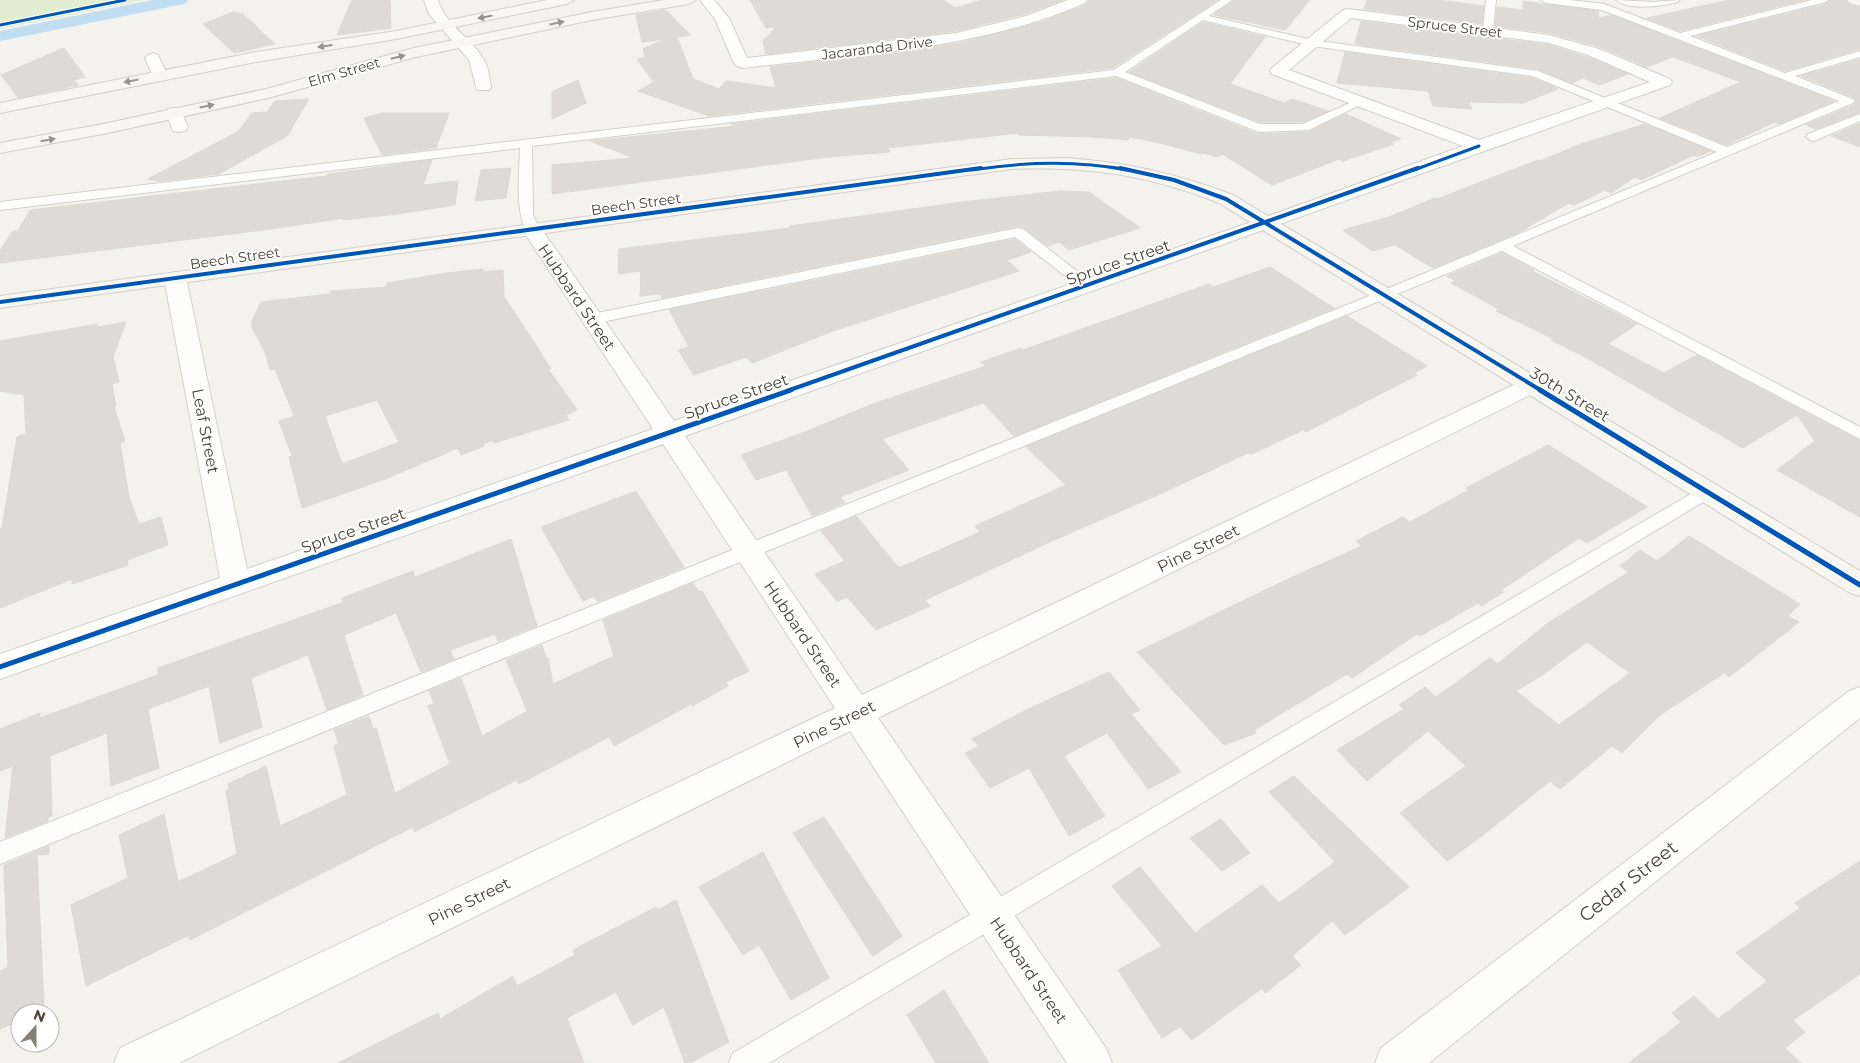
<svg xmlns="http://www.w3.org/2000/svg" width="1860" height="1063" font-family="Montserrat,sans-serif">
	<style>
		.green { fill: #e1eecf }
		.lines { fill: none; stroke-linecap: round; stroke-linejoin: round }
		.canal { fill: #c0ddf1; fill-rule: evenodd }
		.building { fill: #dedbd6; stroke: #dcd9d4; fill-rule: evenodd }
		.lane-casing { stroke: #d2d0cb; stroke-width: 2 }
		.street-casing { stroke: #d2d0cb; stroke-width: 2 }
		.secondary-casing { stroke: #d3cfc5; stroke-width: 2 }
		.lane { fill: #fdfdfc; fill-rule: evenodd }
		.street { fill: #fdfdfc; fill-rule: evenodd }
		.secondary { fill: #f7f6f1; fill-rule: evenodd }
		.cycleway-far2-casing { stroke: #fff; stroke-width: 5 }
		.cycleway-far1-casing { stroke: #fff; stroke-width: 6 }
		.cycleway-casing { stroke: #fff; stroke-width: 8 }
		.cycleway-far2 { stroke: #0057b8; stroke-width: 3 }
		.cycleway-far1 { stroke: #0057b8; stroke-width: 4 }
		.cycleway { stroke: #0057b8; stroke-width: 5 }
		.oneway { fill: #98948c }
		.labels { text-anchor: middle; stroke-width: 4; stroke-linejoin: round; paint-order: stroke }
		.far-street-label { font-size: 14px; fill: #4b4439; stroke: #fff }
		.street-label { font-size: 16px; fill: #4b4439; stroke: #fff }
		.near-street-label { font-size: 19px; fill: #4b4439; stroke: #fff }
	</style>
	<rect width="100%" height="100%" fill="#f4f2ee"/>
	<path class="green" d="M0,0h143l-143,29z"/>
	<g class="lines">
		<path class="canal" d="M153,0h35l-3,4 -6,1 -179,36v-10z"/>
	</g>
	<g class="building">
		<path d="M352,0h38l1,28 -54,7z"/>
		<path d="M750,0h194l11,8 27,-8h81l-38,14 -69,17 -190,23 -3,-13 13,-14 -10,1z"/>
		<path d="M1089,0h129l-105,68 -404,48 -71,-25 16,-9 -17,-23 8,-2 -2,-8 22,-10 -23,3 -6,-27 30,-5 24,25 -13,2 16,42 26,10 7,-8 50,7 -6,-21 103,-11 87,-13 84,-22 42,-16z"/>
		<path d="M1234,0h76l-25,30 -71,-15z"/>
		<path d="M1367,0h70l47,6 -2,18 -118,-15z"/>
		<path d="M1730,0h74l-124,31 -33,-13z"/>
		<path d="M1830,0h15l4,5 11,3v41l-75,22 -89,-35 130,-32z"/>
		<path d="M1523,1l75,10 1,7 12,-3 223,86 -55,23 -5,-2 -47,23 -67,-27 81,-36 -68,-25 -26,10 -47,-20 -50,-14 -55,-7 2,-19 26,3z"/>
		<path d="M233,12l10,2 32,30 -41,9 -31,-29z"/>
		<path d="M1361,21l188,24 38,12 41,17 -29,11 -16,-7 -11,5 -34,-14 -183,-25z"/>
		<path d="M1203,22l62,15 -35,47 54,19 8,-4 36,12 -25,11h-43l-131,-50z"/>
		<path d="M64,48l21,29 -11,3 4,5 -60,13 -17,-23z"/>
		<path d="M1345,52l187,26 26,11 -35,14 -54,-1 3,7 -39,-3 -5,-15 -91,-8z"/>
		<path d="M1860,59v53l-44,17 -10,-4 48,-20 3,-4 -3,-4 -53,-21z"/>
		<path d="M1116,78l142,56 51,-2 37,-18 55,25 -11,3 4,2 -51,17 -4,-2 -67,26 -50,-31 -4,3 -15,-4 -2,1 -45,-12 -27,-5 -1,3 -34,-3 -76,-2v-2l-130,15 2,4 -62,5 -276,37v-29l82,-7 -44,-17 147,-15 -6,-2z"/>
		<path d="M578,80l8,23 -34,16v-27z"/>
		<path d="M309,99l-22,37 -68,38 -59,7 -12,-2 91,-48 13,-18 15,-1 8,-11z"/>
		<path d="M383,113h66l-13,35 -54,7 -18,-37z"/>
		<path d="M1860,123v24l-29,-11z"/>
		<path d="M1645,124l66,27 -14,6 -3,-2 -53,25 -6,-3 -24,16 -6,-3 -31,15 -5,-2 -51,30 -85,35 -38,-23 -23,6 -29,-21 46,-13 46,-19 2,1 101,-39 2,1 41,-17z"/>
		<path d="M432,160l-9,25 35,-4 -3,24 -58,9 -54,6 1,-2 -73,11 -271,34v-12l12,-19 6,-1 12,-21 297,-34 1,-2z"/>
		<path d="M511,168l-5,30 -31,3 6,-31z"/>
		<path d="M1060,191l29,1 51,36 -71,22 -10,-8 -11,4 -24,-18 -6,-2 -356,72 -2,-4 -20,2 1,-25 -23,3 1,-25 171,-21v-2l172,-24z"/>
		<path d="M1015,239l16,13 -24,8 12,11 -186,60 -81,32 -6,-6 -52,18 -16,-25 11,-3 -20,-37z"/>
		<path d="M1502,253l32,17 -2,1 105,53 -29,20 56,29 33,-18 163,86v76l-83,-47 38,-29 -18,-26 -54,33 -156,-90 -36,-18 3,-1 -58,-28 3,-2 -48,-26 5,-2 -9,-5z"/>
		<path d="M1270,267l64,41 -320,128 -31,-33 -101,36 27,31 -69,27 5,6 -33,13 -26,-46 -30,10 -15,-25 64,-23 68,-28 113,-38 -5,-4 40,-14 2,2 186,-66 5,3z"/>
		<path d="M483,269v3l20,-2 1,26 47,73h-3l29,41 -11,5 3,5 -75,23 -2,-3 -8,4v2l-23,9 -3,-7 -70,30 -86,30 -13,-51 3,-1 -13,-35 15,-5 -19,-47 -5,1 -5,-18 -13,-25v-6l9,-19 69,-8 1,-3 56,-4v-4l60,-10zM377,400l22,42 -57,22 -17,-48z"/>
		<path d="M1347,316l80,50 -13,7 3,2 -111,57 -3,-2 -51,24 -4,-1 -88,41 -108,47 -127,59 5,6 -54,24 -29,-33 -10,4 -22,-27 30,-13 -24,-30 35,-15 43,52 81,-36 -5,-6 91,-41 -40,-38z"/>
		<path d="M126,322l-13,35 6,25 -7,2 4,22 -2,1 11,34 -5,2 9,54 10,27 22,-7 7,28 -41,15 1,5 -56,19v-5l-72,29v-80h2l15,-91 9,-3 -2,-39 -24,-4v-50l97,-17v3z"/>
		<path d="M1548,445l99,62 -60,36 -8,-5 -78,52 3,2 -23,14 -3,-3 -58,33 -3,-2 -65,44 -5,-4 -93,56 2,3 -32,12 -87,-93 149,-72 76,-34 -6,-5 47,-24 7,5 59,-32 -3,-2z"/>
		<path d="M636,491l48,76 -87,35 -2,-6 -12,5 -42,-74z"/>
		<path d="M1689,536l111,68 -12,12 11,6 -70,55 -5,-4 -64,42 -38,38 -10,-7 -52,43 -10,-8 -68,55 -35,25 -47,-48 66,-47 -38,-35 -61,50 -30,-31 67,-41 -5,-4 26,-18 11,10 54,-39 7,6 51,-41 81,-51 -9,-6 20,-16 17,11zM1587,642l43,31 -71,52 -43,-34 26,-16z"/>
		<path d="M511,539l26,87 -39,15 -3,-7 -45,16 4,9 -33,13 -25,-59 -52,22 19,60 -36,15 -19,-55 -57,23 11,49 -42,16 -11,-57 -61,23 11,59 -48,18 -4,-53 -57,23 2,60 -4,1v4l-43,17 8,-72 -13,5v-42l40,-16v5l118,-43v-7l186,-66 -2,-4 71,-27 2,6z"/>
		<path d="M693,583l6,9 3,-1 47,80 -23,11 2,4 -36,20 -1,-2 -77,42 -5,-9 -90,47 -2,-4 -103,52 -1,-5 -223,113 -1,-5 -103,51 -15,-81 57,-27 -9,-43 45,-21 14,68 59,-28 -11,-63 3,-2 -1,-5 38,-18 14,60 67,-31 -13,-49 5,-2 -5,-14 35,-14 4,13 3,-1 19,65 55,-29 -22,-58 6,-3 -5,-12 32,-13 21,58 45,-25 -21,-51 36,-15 4,13h2l5,26 61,-28 -11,-36z"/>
		<path d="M1109,672l31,38 -9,4 50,58 -33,17 -41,-56 -43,23 41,60 -36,20 -40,-68 -39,20 -25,-35 14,-7 -7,-7 54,-29z"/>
		<path d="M1294,776l115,111 -64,48 -13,-14 -40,35 9,9 -36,28 -3,-5 -70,52 -12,-13 -18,11 -44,-68 44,-24 -50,-60 28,-19 55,66 67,-48 17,18 56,-41 -66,-70z"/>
		<path d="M824,817l78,119 -29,20 -80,-123z"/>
		<path d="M1221,819l29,34 -28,18 -32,-33z"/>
		<path d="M49,846v8l-12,1 7,153 -10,5h-14v7l-20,9v-58l8,-4 -4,-102z"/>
		<path d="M763,852l66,126 -38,22 -32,-55 -16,10 -44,-68z"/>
		<path d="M1860,861v113l-67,46 12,12 -20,16 16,15h-172l52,-41 -9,-9 22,-17 24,23 49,-38 -31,-28 64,-45 -5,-5z"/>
		<path d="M676,900l53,142 -39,21h-5l-21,-56 -31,18 -17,-33 -49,26 17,45h-246l100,-50 2,6 73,-43 4,10 58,-31 -2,-5 83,-43 2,3z"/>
		<path d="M944,990l45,73h-53l-29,-48z"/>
	</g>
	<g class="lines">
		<g class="lane-casing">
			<g id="lane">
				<path d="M1221,0h11l-23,16 103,24 226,31 189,76 112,-46 -237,-91 -56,-7 -5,-3h29l34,4 76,29 132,-33h16l-2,2 -136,34 95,37 75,-22v6l-65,19 58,23 2,2 -2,2 -340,143 347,181v12l-358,-188 -1502,613v-22l1377,-549 340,-141 -185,-76 -220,-30 -109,-26 -78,52 135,52h43l53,-24h8l2,2 -57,28 -50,2 -143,-56 -584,70 1,68 6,15 -7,4c-19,-5 -12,-68 -12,-85l-520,62v-8l1114,-132z"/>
				<path d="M1486,0h10l-3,31 -5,3 -5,-3z"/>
				<path d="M1616,0l37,2 27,-2 -2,2c-16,4 -48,9 -62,-2z"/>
				<path d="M1860,114v7l-44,19 -4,1 -6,-4 2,-3z"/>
				<path d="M1018,228l5,1 69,54 2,3 -2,3h-10l-67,-52 -423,87 -5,-2 -3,-3 3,-3 5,-2z"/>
				<path d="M1707,486l6,2 3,4 -3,4 -944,567h-40l4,-10 968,-565z"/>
			</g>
		</g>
		<g class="street-casing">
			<g id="street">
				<path d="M424,0h14c7,25 34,38 46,60 5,8 5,18 7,27l-2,3h-12l-8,-30 -40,-46z"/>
				<path d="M700,0h14l15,18 18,40 209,-25 70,-17 42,-16h19l-2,3c-108,47 -228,52 -343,65l-5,-2 -3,-3 -19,-44z"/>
				<path d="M1348,9l201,26 50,14 71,30 2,3 -2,3 -985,351 177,259 662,-315 8,-2 8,2 4,5 -4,5 -662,328 228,330 6,15h-45l-217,-332 -671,332h-65l6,-15 715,-340 -172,-264 -663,235v-25l220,-76 -56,-300 4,-4 7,-2 7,2 4,4 61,291 406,-140 -131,-200 3,-4 7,-2 7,2 135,196 586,-202 203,-73 -191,-72 -2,-3 2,-3 71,-58zM1351,18l198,25 39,12 62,27 -171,58 -190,-70z"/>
				<path d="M153,53l5,2 10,21 -2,3h-12l-9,-21 3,-3z"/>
				<path d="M174,108l6,1 8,18 -3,4 -6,1 -6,-1 -7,-18 2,-4z"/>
				<path d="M1860,687v31l-431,345h-54l6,-15 468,-357z"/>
			</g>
		</g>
		<g class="secondary-casing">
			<g id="secondary">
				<path d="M547,0h27l-7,4 -171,35 -140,23 -256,51v-10l256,-51 140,-21z"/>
				<path d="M664,0h32l-7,4 -97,16 -176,37 -148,41 -165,36 -103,19v-10l103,-19 163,-35 148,-41 178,-36z"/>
				<path d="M1847,0h13v6l-11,-3z"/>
				<path d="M1067,158c58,4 112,16 166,37l627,376v25l-10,-3 -631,-390c-70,-28 -132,-37 -207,-34l-1012,139v-12l1012,-137z"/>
			</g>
		</g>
		<use href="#lane" class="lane"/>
		<use href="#street" class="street"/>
		<use href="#secondary" class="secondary"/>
		<g class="cycleway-far2-casing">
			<g id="cycleway-far2">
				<path d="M0,25l125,-25"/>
				<path d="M971,170c52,-8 104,-10 156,0"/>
				<path d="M1414,170l65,-24"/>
			</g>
		</g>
		<g class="cycleway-far1-casing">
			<g id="cycleway-far1">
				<path d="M1120,168l54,12 52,19 316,192"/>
				<path d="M0,302l981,-134"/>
				<path d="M787,391l631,-223"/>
			</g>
		</g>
		<g class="cycleway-casing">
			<g id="cycleway">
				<path d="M1540,390l320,195"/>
				<path d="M0,667l791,-277"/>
			</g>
		</g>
		<use href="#cycleway-far2" class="cycleway-far2"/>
		<use href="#cycleway-far1" class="cycleway-far1"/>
		<use href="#cycleway" class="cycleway"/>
	</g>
	<defs><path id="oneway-solid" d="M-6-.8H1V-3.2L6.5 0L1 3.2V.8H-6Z" transform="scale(1.25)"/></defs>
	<g class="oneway">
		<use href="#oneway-solid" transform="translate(485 17) rotate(169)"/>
		<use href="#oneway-solid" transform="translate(557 23) rotate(-12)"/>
		<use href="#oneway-solid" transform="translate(325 46) rotate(172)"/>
		<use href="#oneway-solid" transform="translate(398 57) rotate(-14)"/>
		<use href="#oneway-solid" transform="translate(131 81) rotate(169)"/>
		<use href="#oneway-solid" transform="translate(207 106) rotate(-12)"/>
		<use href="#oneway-solid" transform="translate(48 140) rotate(-10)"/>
	</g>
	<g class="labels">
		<g class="far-street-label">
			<text transform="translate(1455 27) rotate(7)" y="5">Spruce Street</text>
			<text transform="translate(877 48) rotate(-7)" y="5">Jacaranda Drive</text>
			<text transform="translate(344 72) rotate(-16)" y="5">Elm Street</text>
			<text transform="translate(636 204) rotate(-8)" y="5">Beech Street</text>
			<text transform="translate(235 258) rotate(-8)" y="5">Beech Street</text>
		</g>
		<g class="street-label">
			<text transform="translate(1118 262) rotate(-19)" y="6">Spruce Street</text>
			<text transform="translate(577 297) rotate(56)" y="6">Hubbard Street</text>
			<text transform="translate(1570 394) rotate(31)" y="6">30th Street</text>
			<text transform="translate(736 396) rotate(-19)" y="6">Spruce Street</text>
			<text transform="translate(206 431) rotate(79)" y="6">Leaf Street</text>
			<text transform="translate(353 530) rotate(-19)" y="6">Spruce Street</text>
			<text transform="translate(1198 548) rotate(-26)" y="6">Pine Street</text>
			<text transform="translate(803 634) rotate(56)" y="6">Hubbard Street</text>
			<text transform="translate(834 724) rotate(-26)" y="6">Pine Street</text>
			<text transform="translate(469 901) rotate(-26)" y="6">Pine Street</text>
			<text transform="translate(1029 970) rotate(56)" y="6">Hubbard Street</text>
		</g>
		<g class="near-street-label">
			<text transform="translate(1628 881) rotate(-38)" y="7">Cedar Street</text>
		</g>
	</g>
	<g transform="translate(35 1028) rotate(21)"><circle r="24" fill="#ffffff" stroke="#b7b4b0"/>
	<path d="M0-4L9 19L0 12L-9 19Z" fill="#868178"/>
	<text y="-8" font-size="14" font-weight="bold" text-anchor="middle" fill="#4b4439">N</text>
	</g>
</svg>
